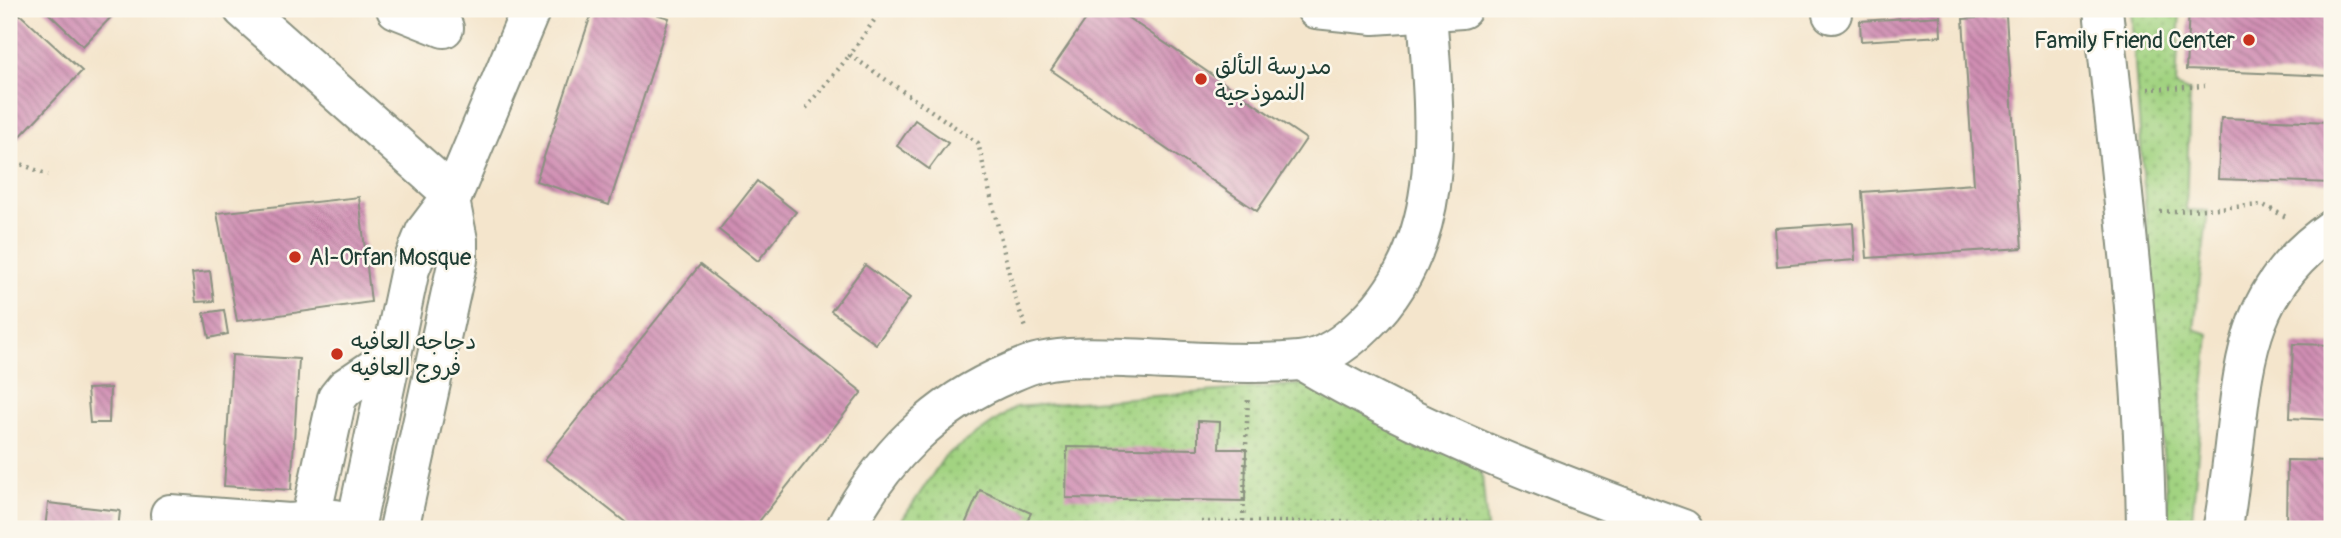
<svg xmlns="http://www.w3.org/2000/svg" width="2341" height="538" font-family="Pangolin,'Playpen Sans Arabic',sans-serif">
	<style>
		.grass { fill: url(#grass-dots); stroke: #60885a; stroke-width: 2 }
		.building { fill: url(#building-back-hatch) }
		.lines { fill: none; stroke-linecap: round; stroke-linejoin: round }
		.minor-casing { stroke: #8a9180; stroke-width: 42 }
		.major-casing { stroke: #8a9180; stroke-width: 42 }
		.path { stroke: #8a9180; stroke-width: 4.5; stroke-dasharray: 2 5; stroke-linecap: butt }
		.minor { stroke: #fff; stroke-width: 38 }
		.major { stroke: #fff; stroke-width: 38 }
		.poi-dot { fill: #c8321e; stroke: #fbf7ec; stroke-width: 2.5 }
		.labels { text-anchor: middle; stroke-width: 5; stroke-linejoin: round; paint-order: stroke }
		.poi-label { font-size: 23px; fill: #1f3d34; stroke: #fbf7ec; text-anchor: start }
	</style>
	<defs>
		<pattern id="grass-dots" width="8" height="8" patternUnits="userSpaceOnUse" patternTransform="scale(1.75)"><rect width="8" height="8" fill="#a2d381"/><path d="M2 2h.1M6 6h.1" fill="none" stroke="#83ac6a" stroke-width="1.8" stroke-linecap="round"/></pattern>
		<pattern id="building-back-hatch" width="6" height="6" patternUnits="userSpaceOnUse" patternTransform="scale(1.75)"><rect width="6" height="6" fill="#d08eb3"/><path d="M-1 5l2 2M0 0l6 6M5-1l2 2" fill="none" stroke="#a87592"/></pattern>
	</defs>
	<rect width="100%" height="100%" fill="#fbf7ec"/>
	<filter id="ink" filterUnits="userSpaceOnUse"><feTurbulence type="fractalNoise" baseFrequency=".0143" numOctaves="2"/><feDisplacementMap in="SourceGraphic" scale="14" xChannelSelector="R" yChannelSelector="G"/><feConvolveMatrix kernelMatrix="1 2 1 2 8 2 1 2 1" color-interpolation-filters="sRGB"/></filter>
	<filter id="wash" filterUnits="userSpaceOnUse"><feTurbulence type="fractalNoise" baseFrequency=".00686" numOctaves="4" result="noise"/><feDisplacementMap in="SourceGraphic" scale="28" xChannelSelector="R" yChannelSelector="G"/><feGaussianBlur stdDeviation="1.57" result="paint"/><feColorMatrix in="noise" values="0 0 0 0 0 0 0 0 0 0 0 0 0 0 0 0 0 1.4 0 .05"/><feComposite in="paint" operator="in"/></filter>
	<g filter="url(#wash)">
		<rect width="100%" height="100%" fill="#f4e5cc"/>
		<g class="grass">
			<path d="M2131,9h49l-4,77 14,6 -4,118 22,1 -14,118 15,5 -18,195h-22z"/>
			<path d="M1331,382l149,71 7,76h-591l49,-73 71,-49z"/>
		</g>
		<g id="blocks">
			<g class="building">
				<path d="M9,9h5l68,62 -68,72 -5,-5z"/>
				<path d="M44,9h75l-36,37z"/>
				<path d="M593,9h46l30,9 -60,187 -73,-24z"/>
				<path d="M1093,9h22l191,130 -49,72 -206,-141z"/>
				<path d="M2189,9h143v67l-146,-6z"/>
				<path d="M1940,16l1,20 -80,5 -1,-20z"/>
				<path d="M2006,16l16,232 -155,10 -5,-66 112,-8 -11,-165z"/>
				<path d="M2221,118l111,4v61l-114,-4z"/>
				<path d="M915,120l33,23 -19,26 -32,-23z"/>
				<path d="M757,181l39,31 -38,49 -39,-31z"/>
				<path d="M359,197l12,105 -134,19 -20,-108z"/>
				<path d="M1853,223l2,37 -78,6 -2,-38z"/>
				<path d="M700,265l162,127 -109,137h-119l-89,-70z"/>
				<path d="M865,265l45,33 -34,46 -45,-33z"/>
				<path d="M210,271l4,30 -18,1 -4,-29z"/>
				<path d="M224,310l4,24 -19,4 -5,-25z"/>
				<path d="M2293,344l39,1v75l-42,-2z"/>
				<path d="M232,355l67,4 -8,131 -67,-4z"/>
				<path d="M110,388l-1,35h-19l-3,-34z"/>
				<path d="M1198,421l22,1 -1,27h27l-1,52 -179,-3 1,-51 131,2z"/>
				<path d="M2287,460l45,1v68h-46z"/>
				<path d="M980,490l51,23 -8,16h-60z"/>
				<path d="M48,503l72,8 -2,18h-73z"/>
			</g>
		</g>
	</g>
	<g filter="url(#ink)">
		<use href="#blocks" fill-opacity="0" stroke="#8a9180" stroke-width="2"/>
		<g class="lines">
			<g class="minor-casing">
				<g id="minor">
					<path d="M243,9l210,186"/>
					<path d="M396,9l48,19"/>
					<path d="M1316,9l58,6 88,-6"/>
					<path d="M1832,9v5"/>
					<path d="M1302,361c120,71 250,121 381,168"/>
					<path d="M170,514l120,9 45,-4"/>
					<path d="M310,522l27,-124 8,-10 46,-31"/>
					<path d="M355,529l55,-260 15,-37 28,-37 78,-186"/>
					<path d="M399,529l59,-269v-20l-8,-40"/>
					<path d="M845,529c36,-70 91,-126 165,-156 9,-4 20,-9 30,-11 27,-6 56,-5 84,-4 57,2 117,8 175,3 26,-2 49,-20 67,-38 84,-82 69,-204 61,-310"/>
					<path d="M2222,529c5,-19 6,-39 9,-58 13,-100 10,-179 101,-242"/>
				</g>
			</g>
			<g class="major-casing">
				<path id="major" d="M2103,9c18,173 41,346 43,520"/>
			</g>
			<g class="path">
				<path d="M882,9l-32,46 128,88 37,155 11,30"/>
				<path d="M2148,89l57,-3"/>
				<path d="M806,108l44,-53"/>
				<path d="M9,159l39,16"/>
				<path d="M2160,212l103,-7 25,13"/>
				<path d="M1243,521l5,-124"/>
				<path d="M1201,529v-7h272"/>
			</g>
			<use href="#minor" class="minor"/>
			<use href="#major" class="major"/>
		</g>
	</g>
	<g class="poi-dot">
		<circle cx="2249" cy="40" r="7"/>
		<circle cx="1201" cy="79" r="7"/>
		<circle cx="295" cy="257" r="7"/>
		<circle cx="337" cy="354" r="7"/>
	</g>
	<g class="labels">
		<g class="poi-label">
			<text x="2235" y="48" text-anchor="end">Family Friend Center</text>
			<text x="1215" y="74">مدرسة التألق<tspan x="1215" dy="26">النموذجية</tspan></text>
			<text x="309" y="265">Al-Orfan Mosque</text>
			<text x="351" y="349">دجاجه العافيه<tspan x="351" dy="26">فروج العافيه</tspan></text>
		</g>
	</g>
	<rect width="2341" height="538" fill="none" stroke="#fbf7ec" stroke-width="35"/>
</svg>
